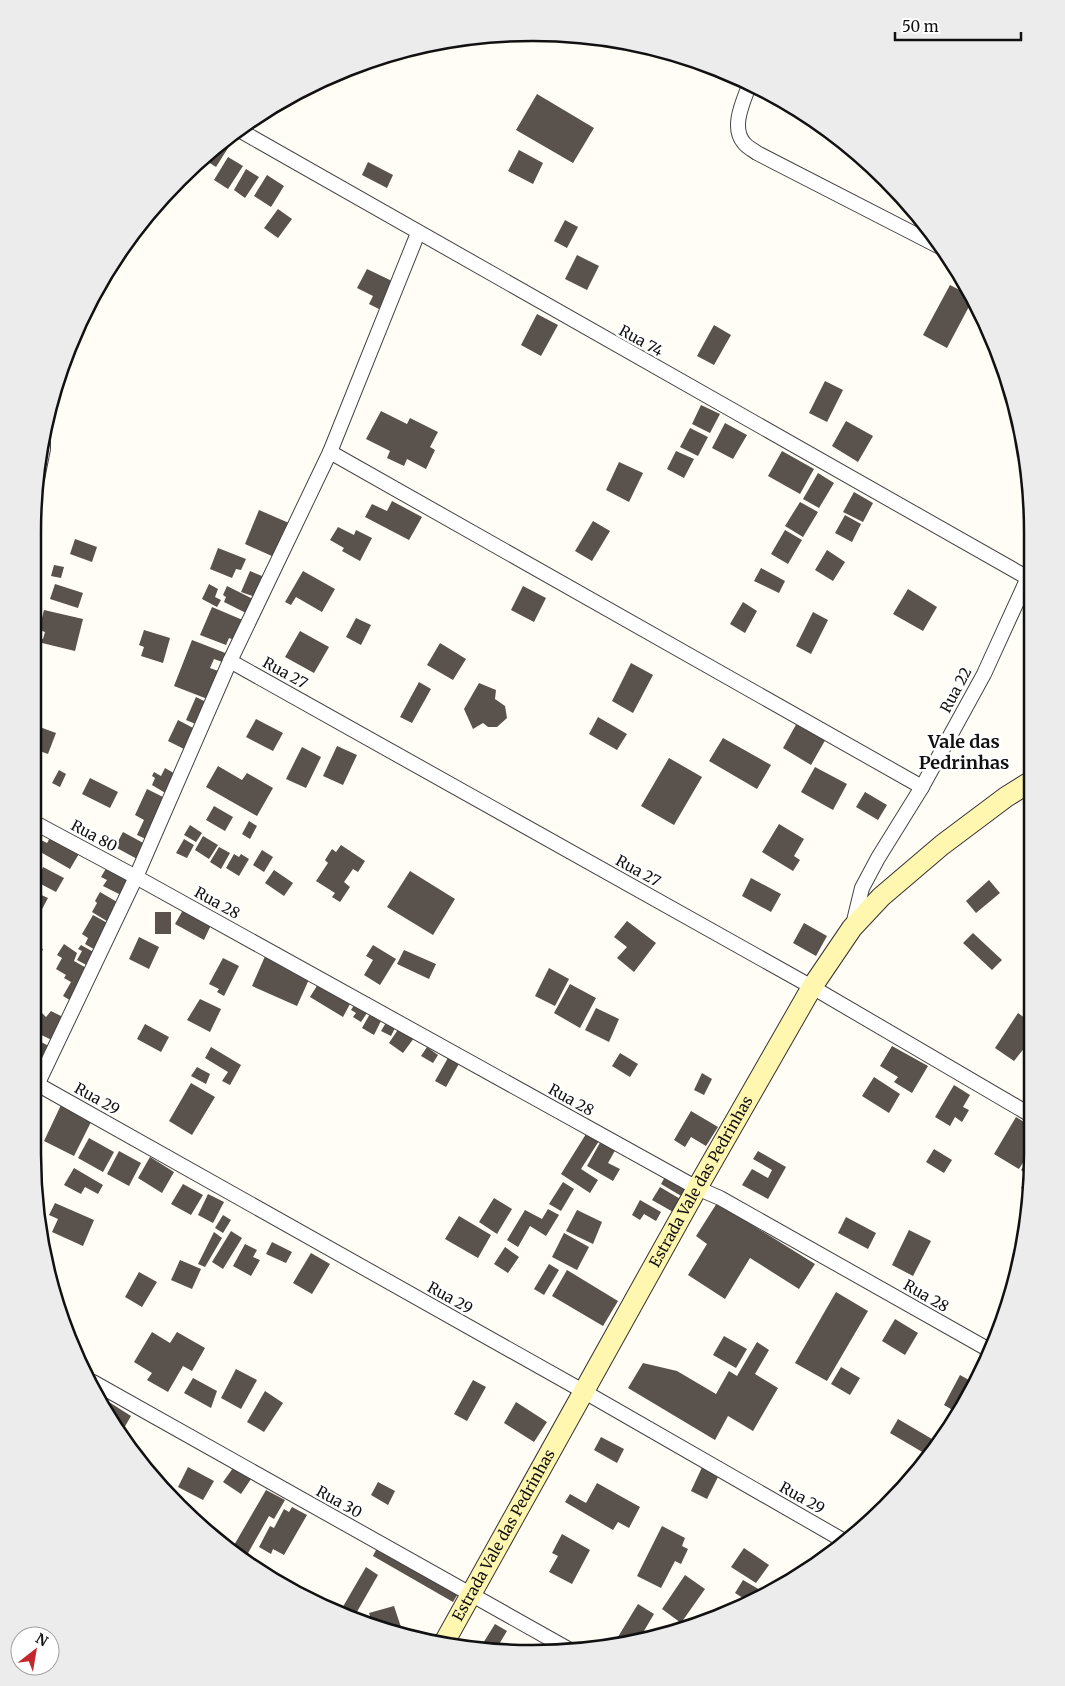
<svg xmlns="http://www.w3.org/2000/svg" width="1065" height="1686" font-family="Merriweather,serif">
	<style>
		.building { fill: #5a524d }
		.lines { fill: none; stroke-linecap: round; stroke-linejoin: round }
		.street-casing { stroke: #444; stroke-width: 16 }
		.secondary-casing { stroke: #333; stroke-width: 22 }
		.street { stroke: #fff; stroke-width: 14 }
		.secondary { stroke: #fff6b0; stroke-width: 20 }
		.labels { text-anchor: middle; stroke-width: 5; stroke-linejoin: round; paint-order: stroke }
		.street-label { font-size: 15px; fill: #111; stroke: #fff }
		.quarter-label { font-size: 18px; font-weight: bold; fill: #111; stroke: #fff }
		.rim { fill: none; stroke: #111; stroke-width: 2.5 }
	</style>
	<rect width="100%" height="100%" fill="#fffdf5"/>
	<g class="building">
		<path d="M537,94l57,34 -21,35 -57,-33z"/>
		<path d="M221,144l7,4 -12,19 -14,-9z"/>
		<path d="M519,150l24,13 -10,21 -25,-13z"/>
		<path d="M228,157l15,9 -15,23 -14,-9z"/>
		<path d="M368,162l25,13 -6,13 -25,-13z"/>
		<path d="M246,169l13,8 -14,21 -11,-8z"/>
		<path d="M267,175l17,11 -13,21 -17,-11z"/>
		<path d="M278,209l14,10 -14,19 -14,-10z"/>
		<path d="M565,220l13,7 -11,21 -13,-7z"/>
		<path d="M577,255l22,11 -12,24 -22,-11z"/>
		<path d="M367,269l25,12 -13,28 -10,-5 4,-8 -16,-8z"/>
		<path d="M950,285l21,11 2,3 -26,49 -24,-13z"/>
		<path d="M537,314l21,11 -17,31 -20,-11z"/>
		<path d="M714,325l17,10 -17,30 -17,-9z"/>
		<path d="M825,381l18,9 -16,32 -18,-9z"/>
		<path d="M701,405l19,9 -10,19 -18,-9z"/>
		<path d="M381,411l26,13 3,-6 28,14 -8,15 5,3 -9,19 -19,-10 -3,7 -17,-8 3,-7 -24,-12z"/>
		<path d="M846,421l27,15 -15,26 -26,-16z"/>
		<path d="M725,423l22,12 -14,24 -21,-11z"/>
		<path d="M690,428l18,9 -10,19 -18,-9z"/>
		<path d="M676,451l18,8 -10,19 -17,-9z"/>
		<path d="M782,451l32,18 -14,25 -32,-18z"/>
		<path d="M619,462l24,11 -14,29 -23,-12z"/>
		<path d="M1027,471v5l2,11 -9,-5z"/>
		<path d="M818,473l16,10 -15,25 -16,-9z"/>
		<path d="M854,492l19,11 -10,19 -20,-10z"/>
		<path d="M392,501l30,16 -13,23 -44,-23 7,-13 15,7z"/>
		<path d="M800,502l18,10 -15,25 -18,-11z"/>
		<path d="M259,510l30,13 -15,34 -29,-13z"/>
		<path d="M845,515l16,9 -9,18 -17,-9z"/>
		<path d="M593,521l17,10 -18,30 -17,-10z"/>
		<path d="M338,527l16,8 2,-5 16,8 -12,23 -18,-10 2,-3 -14,-8z"/>
		<path d="M785,530l17,10 -14,24 -17,-10z"/>
		<path d="M75,539l22,8 -5,15 -22,-8z"/>
		<path d="M218,548l28,11 -5,11 -5,-1 -4,9 -22,-9z"/>
		<path d="M827,550l18,12 -12,19 -18,-11z"/>
		<path d="M54,565l10,2 -3,11 -10,-2z"/>
		<path d="M266,568l4,1 -12,29 -17,-6 9,-21 12,5z"/>
		<path d="M761,568l24,13 -6,12 -25,-12z"/>
		<path d="M303,571l32,18 -13,23 -26,-15 -5,8 -6,-3z"/>
		<path d="M55,584l28,9 -5,15 -28,-9z"/>
		<path d="M209,584l9,5 -3,8 6,3 -4,7 -15,-8z"/>
		<path d="M227,586l28,14 -7,14 -24,-12 2,-5 -3,-2z"/>
		<path d="M523,586l23,12 -12,24 -23,-12z"/>
		<path d="M908,589l29,18 -14,24 -30,-17z"/>
		<path d="M743,602l14,9 -12,22 -15,-9z"/>
		<path d="M212,607l33,14 -8,20 -8,-3 -3,7 -26,-10z"/>
		<path d="M44,610l39,9 -8,32 -37,-9 1,-4 4,1 2,-7 -6,-2z"/>
		<path d="M813,612l15,8 -17,34 -15,-8z"/>
		<path d="M356,618l15,7 -10,20 -15,-8z"/>
		<path d="M144,630l26,8 -7,25 -22,-7 3,-9 -5,-2z"/>
		<path d="M300,631l29,16 -15,26 -29,-16z"/>
		<path d="M192,640l36,14 -3,9 -11,-4 -4,9 11,4 -11,28 -36,-14z"/>
		<path d="M440,643l26,16 -13,21 -26,-15z"/>
		<path d="M631,663l22,12 -20,38 -21,-12z"/>
		<path d="M419,682l12,7 -19,34 -12,-6z"/>
		<path d="M479,683l17,7 -1,9 10,7 2,12 -10,9h-9l-5,-4 -10,6 -9,-20z"/>
		<path d="M196,697l12,6 -10,22 -12,-5z"/>
		<path d="M598,717l29,17 -10,16 -28,-16z"/>
		<path d="M256,719l27,14 -10,18 -27,-14z"/>
		<path d="M178,720l19,10 -11,20 -18,-9z"/>
		<path d="M798,721l29,16 -16,28 -28,-17z"/>
		<path d="M37,726l19,7 -8,21 -11,-4z"/>
		<path d="M723,738l48,27 -14,24 -48,-28z"/>
		<path d="M337,746l20,9 -14,30 -20,-9z"/>
		<path d="M302,747l19,10 -15,31 -20,-9z"/>
		<path d="M669,758l33,19 -28,48 -33,-19z"/>
		<path d="M218,766l24,14 5,-7 26,15 -16,28 -51,-29z"/>
		<path d="M815,767l32,17 -14,26 -32,-18z"/>
		<path d="M165,768l12,7 -10,19 -15,-9 3,-7 -3,-2 2,-4 7,4z"/>
		<path d="M59,770l7,4 -6,13 -8,-4z"/>
		<path d="M90,778l28,14 -8,16 -28,-14z"/>
		<path d="M147,789l16,8 -3,6 5,2 -17,35 -11,-5 7,-15 -9,-5z"/>
		<path d="M865,792l22,13 -9,15 -22,-13z"/>
		<path d="M214,806l19,11 -8,14 -19,-11z"/>
		<path d="M249,821l8,5 -7,13 -8,-5z"/>
		<path d="M779,824l25,15 -10,17 6,4 -7,11 -31,-19z"/>
		<path d="M190,825l12,8 -6,9 -12,-7z"/>
		<path d="M123,832l24,13 -8,15 -24,-13z"/>
		<path d="M51,836l29,16 -10,17 -33,-19v-12l10,5z"/>
		<path d="M203,836l15,9 -9,14 -14,-9z"/>
		<path d="M184,839l10,6 -7,13 -11,-5z"/>
		<path d="M341,845l24,16 -7,11 -5,-3 -9,13 6,5 -10,15 -8,-5 3,-4 -19,-12 12,-18 -3,-3 7,-11 4,3z"/>
		<path d="M219,847l11,6 -9,16 -11,-7z"/>
		<path d="M262,850l11,7 -9,15 -11,-7z"/>
		<path d="M234,854l5,3 2,-3 8,5 -10,17 -13,-8z"/>
		<path d="M108,865l24,13 -9,18 -20,-10 4,-6 -6,-3z"/>
		<path d="M43,867l21,11 -8,14 -19,-10z"/>
		<path d="M274,870l19,13 -9,13 -19,-13z"/>
		<path d="M410,871l45,28 -22,36 -46,-28z"/>
		<path d="M751,878l30,16 -10,18 -29,-16z"/>
		<path d="M989,880l11,13 -24,20 -10,-12z"/>
		<path d="M100,892l17,10 -3,4 5,3 -9,14 -18,-11 5,-9 -2,-2z"/>
		<path d="M37,893l11,5 -8,15 -3,-2z"/>
		<path d="M183,910l28,15 -7,15 -29,-16z"/>
		<rect x="155" y="912" width="16" height="22"/>
		<path d="M93,915l18,10 -14,26 -12,-7 3,-6 -6,-4z"/>
		<path d="M627,921l29,22 -22,29 -17,-14 10,-11 -13,-10z"/>
		<path d="M804,923l23,13 -11,20 -23,-13z"/>
		<path d="M973,933l29,27 -10,10 -29,-27z"/>
		<path d="M139,937l20,10 -10,22 -20,-10z"/>
		<path d="M64,944l13,9 -3,8 16,9 -17,32 -10,-6 8,-14 -7,-4 2,-3 -10,-6 6,-11 -5,-3z"/>
		<path d="M81,945l16,9 -7,13 -13,-7 5,-9 -4,-2z"/>
		<path d="M373,945l23,14 -16,26 -16,-10 9,-15 -7,-4z"/>
		<path d="M37,946l6,3 -6,13z"/>
		<path d="M404,950l32,14 -7,15 -32,-15z"/>
		<path d="M266,954l45,21 -14,31 -45,-20z"/>
		<path d="M223,958l16,8 -15,30 -7,-4 2,-3 -10,-5z"/>
		<path d="M549,968l20,11 -14,27 -20,-10z"/>
		<path d="M318,984l32,20 -7,13 -33,-20z"/>
		<path d="M570,984l26,14 -16,30 -26,-15z"/>
		<path d="M200,999l21,10 -11,23 -23,-12z"/>
		<path d="M356,1002l13,8 -8,12 -8,-5 3,-4 -5,-3z"/>
		<path d="M596,1008l23,11 -10,23 -24,-12z"/>
		<path d="M51,1011l14,7 -11,23 -17,-8 3,-9 -3,-2v-5l4,-5 5,5z"/>
		<path d="M371,1012l11,7 -8,16 -12,-7z"/>
		<path d="M1018,1013l11,8v21l-15,19 -19,-13z"/>
		<path d="M387,1021l9,5 -5,10 -10,-5z"/>
		<path d="M145,1024l24,13 -8,15 -24,-13z"/>
		<path d="M399,1028l15,10 -11,15 -14,-10z"/>
		<path d="M37,1040l14,7 -9,18 -5,-3z"/>
		<path d="M892,1046l36,20 -16,27 -18,-11 4,-5 -18,-11z"/>
		<path d="M211,1047l30,18 -11,20 -8,-4 6,-9 -23,-14z"/>
		<path d="M427,1047l11,8 -5,8 -12,-7z"/>
		<path d="M620,1053l18,11 -8,13 -18,-11z"/>
		<path d="M449,1056l11,6 -14,25 -11,-6z"/>
		<path d="M197,1067l13,7 -4,10 -15,-8z"/>
		<path d="M702,1073l10,6 -8,16 -10,-5z"/>
		<path d="M874,1077l26,17 -11,19 -27,-17z"/>
		<path d="M191,1083l24,14 -23,38 -23,-14z"/>
		<path d="M954,1085l16,10 -7,12 6,3 -7,12 -7,-5 -5,9 -15,-9z"/>
		<path d="M61,1105l31,15 -18,36 -30,-15z"/>
		<path d="M691,1111l27,16 -12,19 -15,-9 -6,10 -11,-7z"/>
		<path d="M1016,1117l13,8v28l-10,16 -25,-15z"/>
		<path d="M586,1134l13,7 -18,28 17,11 -8,13 -29,-19z"/>
		<path d="M89,1138l25,14 -11,20 -25,-14z"/>
		<path d="M602,1139l15,8 -9,16 12,6 -7,12 -26,-15z"/>
		<path d="M934,1149l18,11 -8,13 -18,-11z"/>
		<path d="M119,1151l22,12 -12,23 -22,-12z"/>
		<path d="M758,1151l28,16 -18,32 -26,-14 10,-16 16,9 4,-8 -19,-11z"/>
		<path d="M150,1157l24,15 -12,21 -24,-15z"/>
		<path d="M1029,1159l-1,16 -7,-5z"/>
		<path d="M74,1168l29,17 -5,9 -13,-7 -4,7 -17,-9z"/>
		<path d="M666,1175l22,13 -5,9 -22,-13z"/>
		<path d="M1028,1177v16l-7,-5z"/>
		<path d="M563,1182l11,7 -13,22 -12,-7z"/>
		<path d="M183,1184l20,11 -12,20 -20,-11z"/>
		<path d="M660,1187l22,13 -7,13 -23,-13z"/>
		<path d="M208,1194l16,8 -11,21 -15,-8z"/>
		<path d="M494,1198l18,11 -15,25 -18,-12z"/>
		<path d="M640,1200l21,12 -5,9 -12,-7 -4,6 -8,-5z"/>
		<path d="M55,1203l39,17 -11,26 -31,-14 6,-13 -9,-4z"/>
		<path d="M717,1203l98,61 -16,25 -49,-31 -25,41 -37,-24 19,-31 -11,-8z"/>
		<path d="M548,1209l11,6 -13,21 -16,-10 -12,21 -11,-7 18,-30 17,9z"/>
		<path d="M577,1210l25,12 -9,22 -27,-13z"/>
		<path d="M223,1215l8,5 -8,13 -8,-5z"/>
		<path d="M459,1216l32,19 -13,23 -33,-19z"/>
		<path d="M846,1217l30,16 -8,16 -30,-16z"/>
		<path d="M909,1230l22,11 -18,35 -21,-11z"/>
		<path d="M231,1231l11,7 -19,31 -11,-7z"/>
		<path d="M214,1232l8,6 -17,29 -7,-3z"/>
		<path d="M564,1233l25,14 -12,23 -25,-13z"/>
		<path d="M272,1242l20,10 -6,11 -20,-9z"/>
		<path d="M245,1244l12,6 -4,7 7,3 -9,16 -18,-10z"/>
		<path d="M505,1247l14,10 -11,16 -14,-9z"/>
		<path d="M311,1253l19,11 -18,30 -19,-11z"/>
		<path d="M180,1260l21,9 -9,20 -21,-9z"/>
		<path d="M549,1264l10,6 -15,25 -10,-6z"/>
		<path d="M567,1270l51,31 -15,25 -51,-30z"/>
		<path d="M139,1272l18,10 -15,25 -17,-10z"/>
		<path d="M836,1292l32,19 -41,70 -32,-18z"/>
		<path d="M895,1319l23,14 -13,22 -23,-14z"/>
		<path d="M152,1332l18,11 7,-11 28,16 -13,23 -9,-5 -15,26 -21,-12 5,-7 -18,-11z"/>
		<path d="M724,1336l23,13 -11,19 -23,-13z"/>
		<path d="M757,1342l12,8 -14,24 23,14 -25,43 -25,-15 -13,24 -87,-52 15,-25 34,8 39,23 13,-23 8,5z"/>
		<path d="M979,1360l5,3 -28,49 -12,-7 16,-30 9,5z"/>
		<path d="M841,1367l19,11 -10,17 -19,-11z"/>
		<path d="M236,1369l21,11 -16,29 -20,-11z"/>
		<path d="M193,1378l24,13 -6,17 -27,-15z"/>
		<path d="M473,1380l13,7 -19,34 -13,-7z"/>
		<path d="M265,1391l18,12 -19,29 -17,-10z"/>
		<path d="M109,1402l22,14 -11,19 -15,-27z"/>
		<path d="M516,1402l31,20 -13,20 -30,-19z"/>
		<path d="M898,1419l34,20 -8,14 -34,-20z"/>
		<path d="M601,1437l23,12 -7,14 -23,-13z"/>
		<path d="M704,1463l17,8 -14,28 -16,-8z"/>
		<path d="M188,1467l26,14 -11,19 -25,-13z"/>
		<path d="M233,1468l18,11 -10,15 -18,-12z"/>
		<path d="M378,1482l17,9 -7,14 -17,-10z"/>
		<path d="M597,1483l43,24 -11,21 -11,-6 -5,8 -48,-28 5,-8 16,9z"/>
		<path d="M266,1490l19,10 -11,19 -5,-3 -22,39 -14,-8z"/>
		<path d="M292,1507l15,8 -23,40 -11,-6 -2,5 -12,-7 11,-21 4,2 10,-19 5,3z"/>
		<path d="M662,1526l23,12 -3,8 6,3 -7,15 -6,-3 -14,27 -24,-12z"/>
		<path d="M562,1534l28,16 -18,34 -23,-12 9,-16 -6,-3z"/>
		<path d="M378,1546l81,46 -6,10 -80,-46z"/>
		<path d="M744,1548l25,17 -13,18 -25,-16z"/>
		<path d="M366,1567l12,8 -24,42 -13,-7z"/>
		<path d="M685,1575l20,14 -24,34 -19,-14z"/>
		<path d="M743,1580l24,14 -16,9 -16,-10z"/>
		<path d="M638,1604l16,10 -16,27 -23,5 -2,-1z"/>
		<path d="M394,1606l9,27 -30,-6 -4,-14z"/>
		<path d="M495,1624l12,7 -12,20 -15,-3z"/>
	</g>
	<g class="lines">
		<g class="street-casing">
			<g id="street">
				<path d="M750,83c-6,17 -20,44 -6,60 3,4 9,7 13,10l185,95"/>
				<path d="M239,130l789,448"/>
				<path d="M330,452l592,335"/>
				<path d="M37,479l6,-30v-6"/>
				<path d="M230,661l582,326 217,127"/>
				<path d="M37,824l99,53 561,311 23,10 271,153"/>
				<path d="M853,925l9,-37 16,-30 44,-71 62,-113 47,-103"/>
				<path d="M37,1084l546,307 263,151"/>
				<path d="M37,1085l99,-208 94,-216 100,-209 88,-219"/>
				<path d="M93,1382l477,268"/>
			</g>
		</g>
		<g class="secondary-casing">
			<g id="secondary">
				<path id="s1" d="M445,1641l252,-453 115,-201 40,-59 29,-31 61,-52 64,-48 24,-15"/>
			</g>
		</g>
		<use href="#street" class="street"/>
		<use href="#secondary" class="secondary"/>
	</g>
	<g class="labels">
		<g class="street-label">
			<text transform="translate(641 341) rotate(29)" y="5">Rua 74</text>
			<text transform="translate(285 673) rotate(29)" y="5">Rua 27</text>
			<text transform="translate(956 690) rotate(-62)" y="5">Rua 22</text>
			<text transform="translate(94 836) rotate(28)" y="5">Rua 80</text>
			<text transform="translate(638 871) rotate(29)" y="5">Rua 27</text>
			<text transform="translate(217 903) rotate(29)" y="5">Rua 28</text>
			<text transform="translate(97 1099) rotate(29)" y="5">Rua 29</text>
			<text transform="translate(571 1100) rotate(29)" y="5">Rua 28</text>
			<text dy="5" stroke="none"><textPath href="#s1" startOffset="526">Estrada Vale das Pedrinhas</textPath></text>
			<text transform="translate(926 1296) rotate(30)" y="5">Rua 28</text>
			<text transform="translate(450 1298) rotate(29)" y="5">Rua 29</text>
			<text transform="translate(802 1498) rotate(29)" y="5">Rua 29</text>
			<text transform="translate(339 1502) rotate(29)" y="5">Rua 30</text>
			<text dy="5" stroke="none"><textPath href="#s1" startOffset="121">Estrada Vale das Pedrinhas</textPath></text>
		</g>
		<g class="quarter-label">
			<text x="964" y="748">Vale das<tspan x="964" dy="21">Pedrinhas</tspan></text>
		</g>
	</g>
	<path d="M0 0H1065V1686H0ZM532 41H533A491 491 0 0 1 1024 532V1154A491 491 0 0 1 533 1645H532A491 491 0 0 1 41 1154V532A491 491 0 0 1 532 41Z" fill="#ececec" fill-rule="evenodd"/>
	<path class="rim" d="M532 41H533A491 491 0 0 1 1024 532V1154A491 491 0 0 1 533 1645H532A491 491 0 0 1 41 1154V532A491 491 0 0 1 532 41Z"/>
	<g transform="translate(35 1651) rotate(31)"><circle r="24" fill="#ffffff" stroke="#a0a0a0"/>
	<path d="M0-4L9 19L0 12L-9 19Z" fill="#c4262e"/>
	<text y="-8" font-size="14" font-weight="bold" text-anchor="middle" fill="#111111">N</text>
	</g>
	<path d="M895 32v8h126v-8" fill="none" stroke="#111111" stroke-width="2.5"/>
	<text x="902" y="32" font-size="15" fill="#111111" stroke="#ffffff" stroke-width="4" paint-order="stroke">50 m</text>
</svg>
